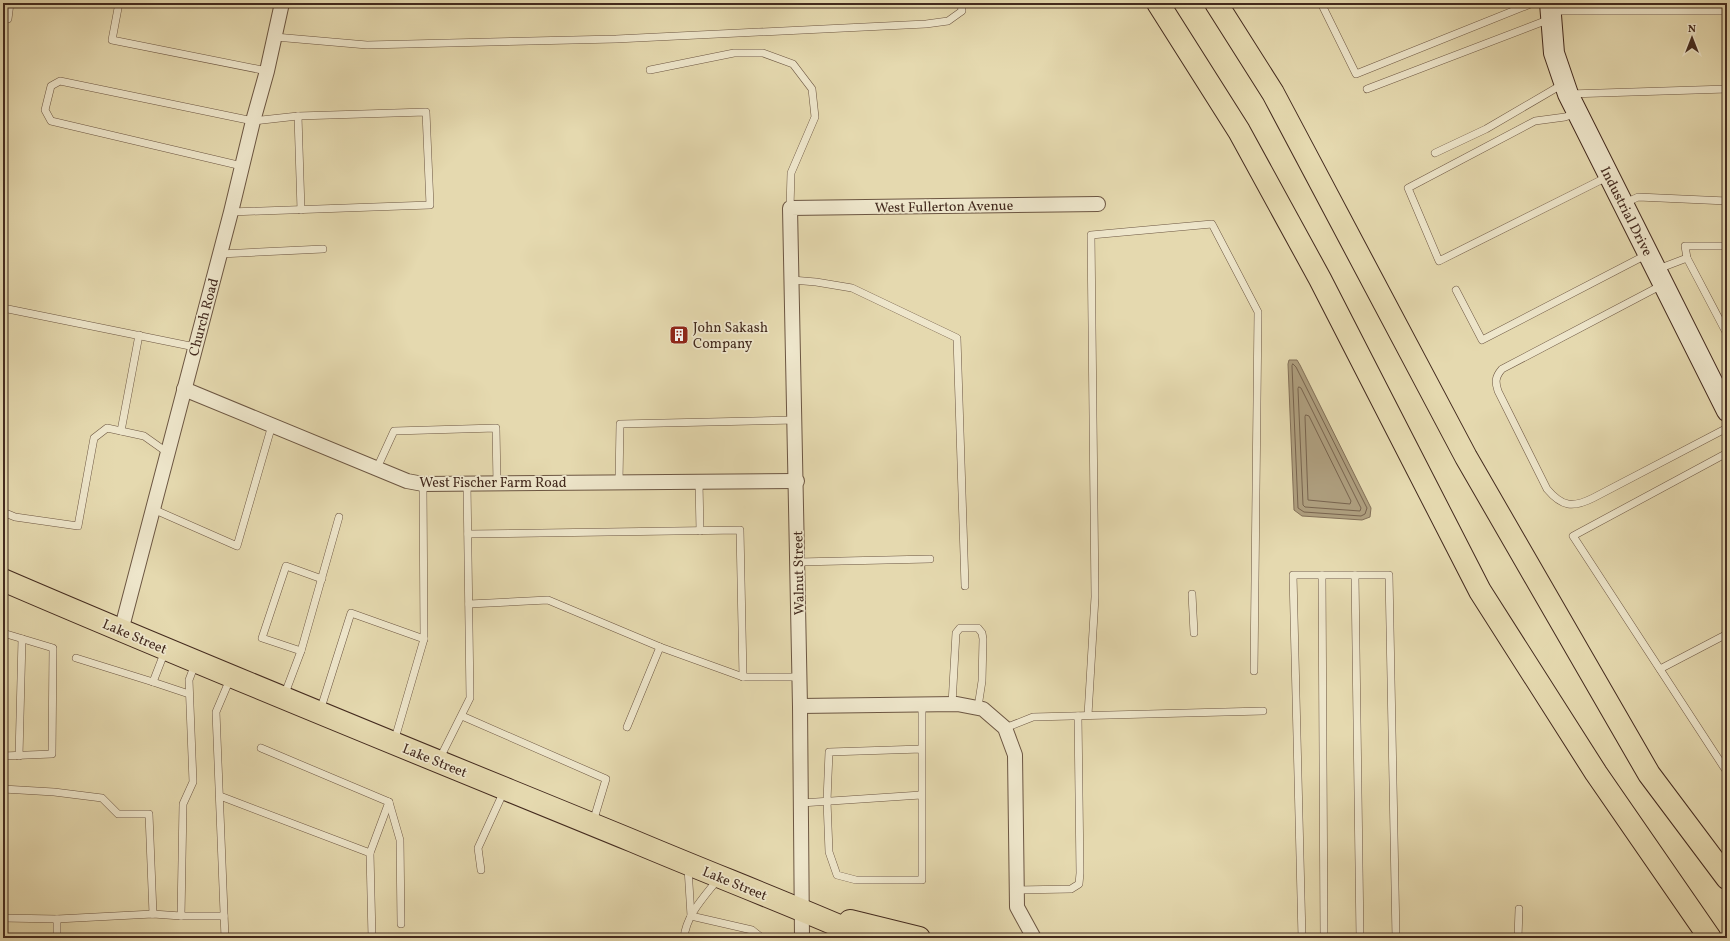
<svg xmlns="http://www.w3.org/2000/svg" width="1730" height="941" font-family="Vollkorn,serif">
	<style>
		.water { fill: #ae9e7e; stroke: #837058 }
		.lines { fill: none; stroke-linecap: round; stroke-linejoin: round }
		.shore { stroke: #78644e; stroke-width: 1 }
		.lane-casing { stroke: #6c5642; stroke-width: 8 }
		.street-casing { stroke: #6c5642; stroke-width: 16 }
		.secondary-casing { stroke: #432a1e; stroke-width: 22 }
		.primary-casing { stroke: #432a1e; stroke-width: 24 }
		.highway-casing { stroke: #432a1e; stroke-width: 24 }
		.lane { stroke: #eee6cb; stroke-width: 7 }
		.street { stroke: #eee6cb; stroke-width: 14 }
		.secondary { stroke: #eee6cb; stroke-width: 20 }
		.primary { stroke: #e5d9af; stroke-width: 22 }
		.highway { stroke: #e5d9af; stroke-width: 22 }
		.labels { text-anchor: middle; stroke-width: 3.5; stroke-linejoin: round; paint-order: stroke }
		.street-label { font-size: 14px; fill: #432a1e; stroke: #eee6cb }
		.poi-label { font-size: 14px; fill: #432a1e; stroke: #eee6cb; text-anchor: start }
	</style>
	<rect width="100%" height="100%" fill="#e5d9af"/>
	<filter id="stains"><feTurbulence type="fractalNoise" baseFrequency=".005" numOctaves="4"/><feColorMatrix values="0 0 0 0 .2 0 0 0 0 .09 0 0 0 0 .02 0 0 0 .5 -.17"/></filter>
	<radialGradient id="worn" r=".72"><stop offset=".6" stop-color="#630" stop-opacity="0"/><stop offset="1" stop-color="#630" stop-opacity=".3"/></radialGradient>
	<path class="water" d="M1289,360h8l3,5 71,143 -1,9 -8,3 -60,-4 -8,-6 -6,-146z"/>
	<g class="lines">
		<g class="shore">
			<path d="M1293,364l3,3 71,141 -2,6 -4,2 -57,-4 -6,-4 -6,-142z"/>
			<path d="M1299,387l2,1 60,120 -1,3 -55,-4 -2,-2 -5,-116z"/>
			<path d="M1306,415l3,1 42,85 -1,3 -42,-4 -3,-83z"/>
		</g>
		<g class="lane-casing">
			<g id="lane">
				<path d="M119,3l-7,37 155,31"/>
				<path d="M1321,3l35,71 177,-71"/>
				<path d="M1553,11h174"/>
				<path d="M3,20l5,-1 2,-16"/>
				<path d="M275,37l92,8 249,-6 310,-15 22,-3 14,-10 -1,-8"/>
				<path d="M650,70l84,-17h29l30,11 19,25 3,28 -24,56 -1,35"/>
				<path d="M1367,89l183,-70"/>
				<path d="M1569,94l158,-5"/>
				<path d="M1577,113l-12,4 -30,4 -127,67 31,73 168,-84"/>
				<path d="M298,116l3,94"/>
				<path d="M1435,153l51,-24 77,-45"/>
				<path d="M1623,204l15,-7 89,4"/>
				<path d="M231,212l199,-7 -4,-93 -128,4 -45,5 -193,-40 -9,5 -6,24 6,11 191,45"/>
				<path d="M1727,246h-42l2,12 40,76"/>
				<path d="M220,254l103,-5"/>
				<path d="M1658,269l29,-11"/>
				<path d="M792,280l24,2 36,6 105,50 8,248"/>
				<path d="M1662,285l-160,84c-7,8 -7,13 -4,22l49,98c15,18 26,19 46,9l134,-70"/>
				<path d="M1456,290l26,50 166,-86"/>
				<path d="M3,308l192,39"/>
				<path d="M121,431l18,-96"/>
				<path d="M1727,453l-154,83 154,236"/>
				<path d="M377,468l17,-37 102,-3 1,56"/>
				<path d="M619,482l1,-58 175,-4"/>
				<path d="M699,482l1,49"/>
				<path d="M423,484l1,155"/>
				<path d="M153,509l84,37 35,-121"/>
				<path d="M3,512l12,5 63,9 16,-88 13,-10 37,8 24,17"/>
				<path d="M468,534l272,-4 3,147"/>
				<path d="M798,562l132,-3"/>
				<path d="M1322,575l2,363"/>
				<path d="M1355,575l5,363"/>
				<path d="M1192,594l2,39"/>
				<path d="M469,604l79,-4 112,47 83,30h57"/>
				<path d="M3,633l50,15 -1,106 -49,2"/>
				<path d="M301,651l-39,-13 24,-72 36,13"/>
				<path d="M76,658l77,24 12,-31"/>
				<path d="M1660,669l67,-35"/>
				<path d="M153,682l36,12"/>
				<path d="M284,696l17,-45 38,-134"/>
				<path d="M952,704l4,-71 4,-5h18l4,5 1,6 -1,42 -4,26"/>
				<path d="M320,711l31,-98 73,26 -30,103"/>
				<path d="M1088,715l7,-118 -4,-362 121,-11 46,88 -4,359"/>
				<path d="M462,716l144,63 -13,43"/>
				<path d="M627,727l33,-80"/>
				<path d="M1005,728l28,-11 230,-6"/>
				<path d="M922,749l-93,3 -2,49 2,51 8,23 19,5h66v-176"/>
				<path d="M19,756l3,-117"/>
				<path d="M439,760l31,-62 -3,-214"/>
				<path d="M3,789l51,3 48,6 16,16h31l4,100"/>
				<path d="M220,796l150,57 19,-51 -128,-54"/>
				<path d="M389,802l11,38 1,84"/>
				<path d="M801,803l120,-8"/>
				<path d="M370,853l2,85"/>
				<path d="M688,868l3,48"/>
				<path d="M481,870l-3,-22 26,-57"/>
				<path d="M1017,890l54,-1 8,-5 1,-11 -2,-157"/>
				<path d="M181,916h43"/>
				<path d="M691,916l61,14 10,8"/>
				<path d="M3,918l54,1 96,-5 28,2 2,-112 10,-22 -4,-102 6,-16"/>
				<path d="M57,938v-19"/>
				<path d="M225,938l-9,-226 14,-33"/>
				<path d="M684,938c2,-23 21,-42 34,-59"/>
				<path d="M1302,938l-9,-363h96l7,363"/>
				<path d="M1518,938l1,-29"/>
			</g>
		</g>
		<g class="street-casing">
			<g id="street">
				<path d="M184,389l223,92 16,3 374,-3"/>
				<path d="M121,631l110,-419 22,-91 14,-50 15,-68"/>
				<path d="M800,706l157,-2 26,5 22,19 10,27 2,152 17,31"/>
				<path d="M802,938l-2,-232 -10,-498 308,-4"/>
			</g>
		</g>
		<g class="secondary-casing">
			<path id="secondary" d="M1550,3l4,50 14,41 159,317"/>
		</g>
		<g class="primary-casing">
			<g id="primary">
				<path d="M3,580c209,90 420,175 630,261 78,33 157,63 234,97"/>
				<path d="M850,921l69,17"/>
			</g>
		</g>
		<g class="highway-casing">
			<g id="highway">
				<path d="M1158,3l81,128 81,148 160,312 116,182 114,165"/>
				<path d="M1216,3l57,90 193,364 183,317 78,104"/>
			</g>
		</g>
		<use href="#lane" class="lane"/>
		<use href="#street" class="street"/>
		<use href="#secondary" class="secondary"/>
		<use href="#primary" class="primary"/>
		<use href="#highway" class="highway"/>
	</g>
	<defs>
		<g id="building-square" transform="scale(1)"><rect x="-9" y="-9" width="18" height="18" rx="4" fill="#8f2418" stroke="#eee6cb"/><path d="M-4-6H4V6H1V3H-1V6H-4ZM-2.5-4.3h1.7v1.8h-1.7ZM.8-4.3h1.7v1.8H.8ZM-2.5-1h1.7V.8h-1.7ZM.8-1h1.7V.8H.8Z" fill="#fff"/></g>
	</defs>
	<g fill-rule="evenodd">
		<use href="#building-square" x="679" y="335"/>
	</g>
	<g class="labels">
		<g class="street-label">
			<text transform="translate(944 206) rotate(-1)" y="5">West Fullerton Avenue</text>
			<text transform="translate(1627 211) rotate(63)" y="5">Industrial Drive</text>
			<text transform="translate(203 317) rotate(-75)" y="5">Church Road</text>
			<text x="493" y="487">West Fischer Farm Road</text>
			<text transform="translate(798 573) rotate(-91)" y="5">Walnut Street</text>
			<text transform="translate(135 636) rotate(23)" y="5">Lake Street</text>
			<text transform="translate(435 760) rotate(22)" y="5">Lake Street</text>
			<text transform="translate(735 883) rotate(22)" y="5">Lake Street</text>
		</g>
		<g class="poi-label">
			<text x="693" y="332">John Sakash<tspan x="693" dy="16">Company</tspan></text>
		</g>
	</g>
	<rect width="1730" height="941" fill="none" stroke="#e5d9af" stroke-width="16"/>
	<rect x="4" y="4" width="1722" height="933" fill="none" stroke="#432a1e" stroke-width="2"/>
	<rect x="8" y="8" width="1714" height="925" fill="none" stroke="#432a1e"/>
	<g transform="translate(1692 38)" stroke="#eee6cb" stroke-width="3" paint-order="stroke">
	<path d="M0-3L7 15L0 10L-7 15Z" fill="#432a1e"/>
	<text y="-6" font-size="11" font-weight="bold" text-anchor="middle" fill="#432a1e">N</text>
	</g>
	<rect width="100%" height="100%" filter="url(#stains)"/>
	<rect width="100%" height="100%" fill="url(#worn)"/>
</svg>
